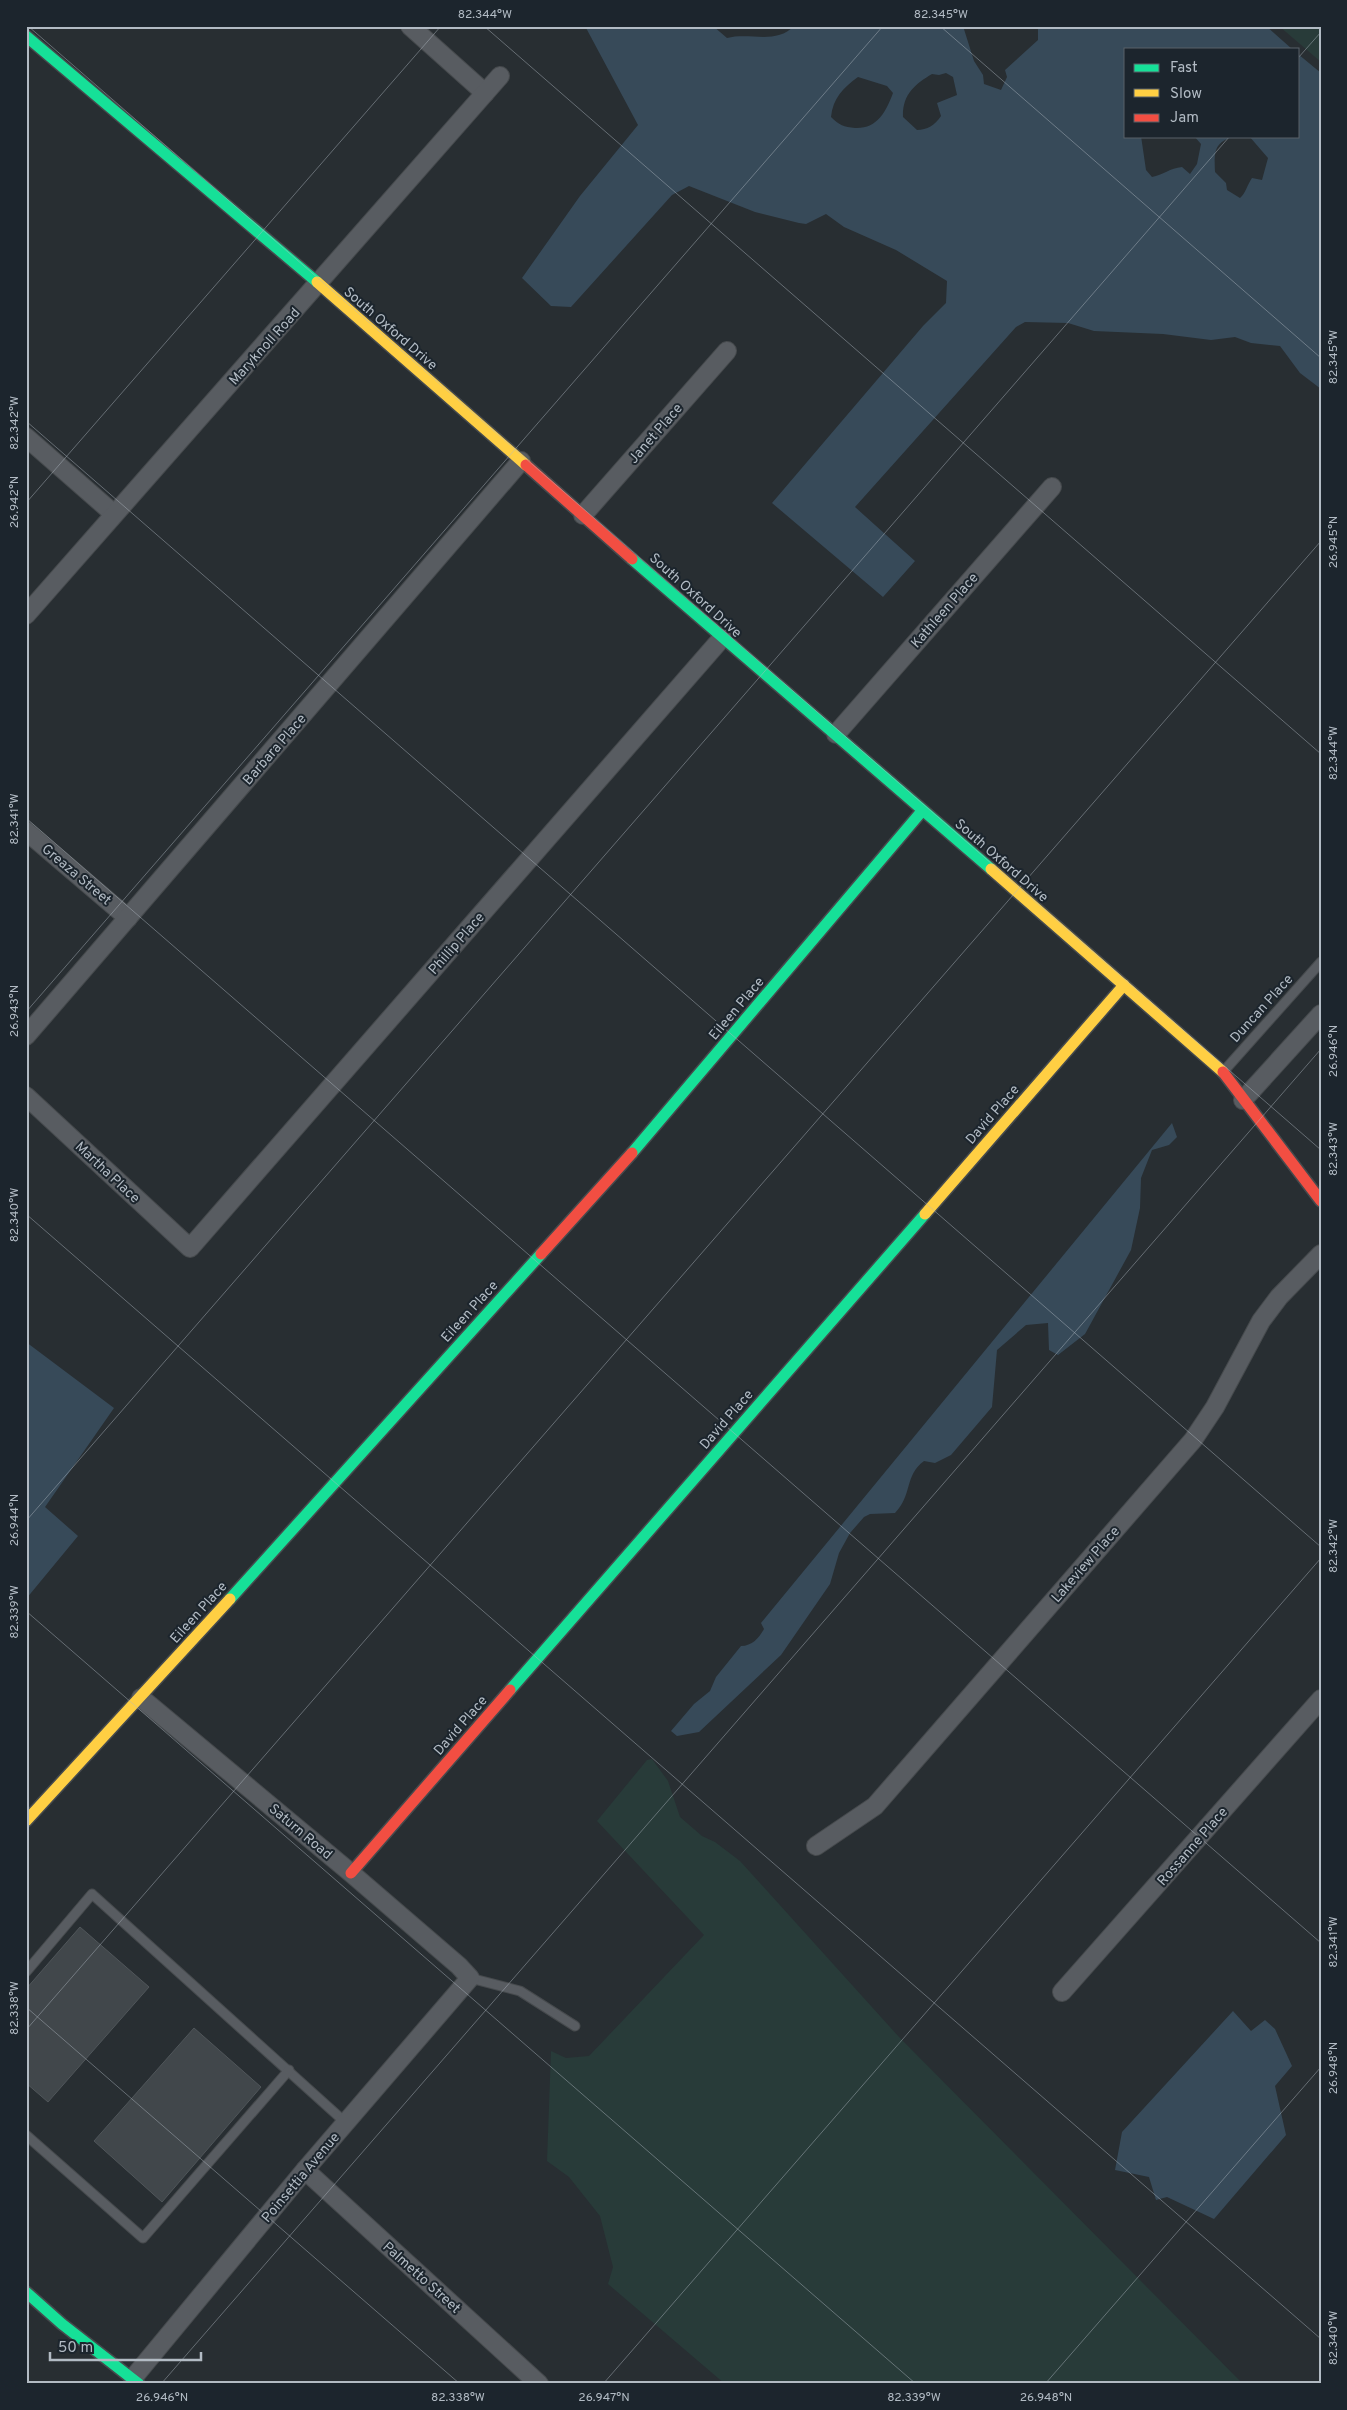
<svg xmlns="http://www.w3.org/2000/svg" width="1347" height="2410" font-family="Overpass,sans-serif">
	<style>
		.green { fill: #283b39 }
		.water { fill: #374a59; fill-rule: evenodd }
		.building { fill: #41474b; stroke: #50565a }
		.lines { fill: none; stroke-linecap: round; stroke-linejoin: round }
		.lane-casing { stroke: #464a4d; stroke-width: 11 }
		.street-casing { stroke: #464a4d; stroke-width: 20 }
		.fast-casing { stroke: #464a4d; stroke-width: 14 }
		.slow-casing { stroke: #464a4d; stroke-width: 14 }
		.jam-casing { stroke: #464a4d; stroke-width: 14 }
		.lane { stroke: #585c61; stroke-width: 9 }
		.street { stroke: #585c61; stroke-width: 18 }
		.fast { stroke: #16e098; stroke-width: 11 }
		.slow { stroke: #ffcf43; stroke-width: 11 }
		.jam { stroke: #f24e42; stroke-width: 11 }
		.ticks { fill: none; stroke: #b2bbc4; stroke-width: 1; stroke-opacity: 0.45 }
		.labels { text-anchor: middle; stroke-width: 4; stroke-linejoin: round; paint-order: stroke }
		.street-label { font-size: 14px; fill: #b2bbc4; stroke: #1c252d }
		.neatline { fill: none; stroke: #b2bbc4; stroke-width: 2 }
		.ticks-label { font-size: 12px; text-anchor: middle; fill: #b2bbc4 }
	</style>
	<rect width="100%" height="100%" fill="#282e32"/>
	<g class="green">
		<path d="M1279,26h42v36z"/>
		<path d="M652,1759l16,22 12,36 22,19 13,6 25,19 159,176 344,347h-518l-117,-100 5,-17 -13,-51 -31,-39 -22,-16 4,-110 15,7 23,-2 115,-121 -107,-114 50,-61z"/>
	</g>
	<g class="water">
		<path d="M585,26h128l14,12c23,-6 49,7 67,-12h169l11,35 9,14 1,9 17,6 6,-13 -2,-7 33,-30v-14h228l26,23h-166v87h15l5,34 6,7c11,-2 18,-9 30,-10l8,7 7,-10 4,-20 -7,-8h43c-23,5 -23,15 -22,36l11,11 1,7 13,8c6,-5 7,-13 12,-20l10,2 6,-22 -19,-22h49v-82l23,19v316l-21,-16 -20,-27 -29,-3 -16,-6 -24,3 -48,-6 -69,-3 -26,-8 -43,-1 -9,5 -161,180 60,54 -32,36 -111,-94 151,-177 23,-23 1,-22 -51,-31 -52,-23 -18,-13 -20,10 -7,-1 -44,-11 -66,-26 -17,9 -101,112 -20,-1 -29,-28 58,-82 58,-71zM946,73l7,4 4,18 -20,8 4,13c-6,9 -14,14 -24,14l-14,-13c-1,-22 12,-33 29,-43l7,1zM858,77l29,9 6,7c-7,19 -16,36 -38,35 -11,-1 -16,-3 -24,-11 2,-19 12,-29 27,-40z"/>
		<path d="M1172,1123l5,14 -8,8 -17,5 -11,28 -1,30 -9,42 -46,84 -27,21 -9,-5 -1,-27 -22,2 -29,25 -5,57 -41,48 -16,8 -11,-2c-20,15 -11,33 -29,52l-25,1 -6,3 -14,16 -11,20 -9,31 -49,71 -82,77 -22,4 -6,-5 23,-27 16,-13 6,-14 25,-31c11,0 18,-8 23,-17l-3,-6z"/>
		<path d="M26,1342l88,66 -69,99 33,29 -52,63z"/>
		<path d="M1233,2011l18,20 14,-11 10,9 17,37 -17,20 11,49 -72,84 -47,-22 -11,3 -7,-23 -34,-7 7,-38z"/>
	</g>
	<g class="building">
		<path d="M80,1927l69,60 -101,115 -22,-19v-94z"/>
		<path d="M194,2028l67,59 -99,115 -68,-61z"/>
	</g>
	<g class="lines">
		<g class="lane-casing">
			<g id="lane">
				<path d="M1223,1072l98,-110"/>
				<path d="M26,1972l66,-78 254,229"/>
				<path d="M470,1978l50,13 55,35"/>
				<path d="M26,2135l117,103 146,-168"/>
			</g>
		</g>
		<g class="street-casing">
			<g id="street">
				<path d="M410,26l75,67"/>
				<path d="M26,437l88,77"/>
				<path d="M583,515l144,-164"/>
				<path d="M26,615l474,-539"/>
				<path d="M836,734l216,-247"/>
				<path d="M26,831l102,87"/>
				<path d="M26,1036l495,-575"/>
				<path d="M26,1096l164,152 532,-610"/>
				<path d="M1243,1100l78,-86"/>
				<path d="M816,1846l59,-40 318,-366 22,-33 46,-86 18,-24 42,-43"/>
				<path d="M1062,1992l259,-293"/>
				<path d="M305,2170l234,214"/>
				<path d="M133,2378l172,-208 165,-192 -11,-12 -108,-93 -210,-175"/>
			</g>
		</g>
		<g class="fast-casing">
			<g id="fast">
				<path d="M26,36l291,246"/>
				<path d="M632,559l359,310"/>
				<path d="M632,1153l290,-342"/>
				<path d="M230,1599l311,-345"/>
				<path d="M510,1690l415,-476"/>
				<path d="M26,2292l36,32 77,60"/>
			</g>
		</g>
		<g class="slow-casing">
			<g id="slow">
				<path d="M317,282l209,183"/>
				<path d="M991,869l232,203"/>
				<path d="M925,1214l199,-229"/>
				<path d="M26,1821l204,-222"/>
			</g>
		</g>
		<g class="jam-casing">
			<g id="jam">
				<path d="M526,465l106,94"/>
				<path d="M1223,1072l98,129"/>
				<path d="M541,1254l91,-101"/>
				<path d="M351,1873l159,-183"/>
			</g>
		</g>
		<use href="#lane" class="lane"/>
		<use href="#street" class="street"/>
		<use href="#fast" class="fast"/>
		<use href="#slow" class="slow"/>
		<use href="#jam" class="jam"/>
	</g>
	<path class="ticks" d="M28,26l1293,1124M484,26l837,728M940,26l381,332M1298,58l23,-26M26,421l1295,1126M26,503l415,-477M26,818l1295,1125M26,1012l857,-986M26,1214l1295,1125M26,1521l1204,-1385M26,1611l890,773M26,2007l434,377M26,2030l1295,-1489M161,2384l1160,-1335M603,2384l718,-826M1045,2384l276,-317"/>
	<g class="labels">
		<g class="street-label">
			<text transform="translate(391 328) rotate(41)" y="5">South Oxford Drive</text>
			<text transform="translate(264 346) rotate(-48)" y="5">Maryknoll Road</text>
			<text transform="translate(655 433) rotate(-49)" y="5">Janet Place</text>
			<text transform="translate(696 595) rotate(42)" y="5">South Oxford Drive</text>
			<text transform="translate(944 610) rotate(-49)" y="5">Kathleen Place</text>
			<text transform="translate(274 749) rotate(-49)" y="5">Barbara Place</text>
			<text transform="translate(1002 860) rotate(41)" y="5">South Oxford Drive</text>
			<text transform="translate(77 874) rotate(40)" y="5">Greaza Street</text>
			<text transform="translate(456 943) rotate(-49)" y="5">Phillip Place</text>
			<text transform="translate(736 1008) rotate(-50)" y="5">Eileen Place</text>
			<text transform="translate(1261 1008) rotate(-48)" y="5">Duncan Place</text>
			<text transform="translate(992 1114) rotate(-49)" y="5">David Place</text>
			<text transform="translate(108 1172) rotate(43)" y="5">Martha Place</text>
			<text transform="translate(469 1311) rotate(-48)" y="5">Eileen Place</text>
			<text transform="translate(726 1419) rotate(-49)" y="5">David Place</text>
			<text transform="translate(1085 1564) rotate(-49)" y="5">Lakeview Place</text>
			<text transform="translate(198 1612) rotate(-48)" y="5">Eileen Place</text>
			<text transform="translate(460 1725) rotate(-49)" y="5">David Place</text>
			<text transform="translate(301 1831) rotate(40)" y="5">Saturn Road</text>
			<text transform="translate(1192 1846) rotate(-49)" y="5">Rossanne Place</text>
			<text transform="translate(300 2177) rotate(-50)" y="5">Poinsettia Avenue</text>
			<text transform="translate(422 2277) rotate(42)" y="5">Palmetto Street</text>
		</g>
	</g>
	<rect width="1347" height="2410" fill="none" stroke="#1c252d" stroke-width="55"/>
	<rect x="1124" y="48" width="175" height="90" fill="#1c252d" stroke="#586169"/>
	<rect x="1134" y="64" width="25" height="8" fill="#16e098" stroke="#586169"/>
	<text x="1170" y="72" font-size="15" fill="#b2bbc4">Fast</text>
	<rect x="1134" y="89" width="25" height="8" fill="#ffcf43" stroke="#586169"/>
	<text x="1170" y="98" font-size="15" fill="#b2bbc4">Slow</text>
	<rect x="1134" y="114" width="25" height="8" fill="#f24e42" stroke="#586169"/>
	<text x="1170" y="122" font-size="15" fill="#b2bbc4">Jam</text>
	<path d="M50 2352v8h151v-8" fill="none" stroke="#b2bbc4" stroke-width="2.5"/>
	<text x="58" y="2352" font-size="15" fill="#b2bbc4" stroke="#1c252d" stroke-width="4" paint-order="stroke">50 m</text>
	<rect x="28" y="28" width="1292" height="2354" class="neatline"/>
	<g class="ticks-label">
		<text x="485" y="18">82.344°W</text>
		<text x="941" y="18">82.345°W</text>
		<text transform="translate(1333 357) rotate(-90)" y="4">82.345°W</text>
		<text transform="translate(14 423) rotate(-90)" y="4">82.342°W</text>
		<text transform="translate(14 502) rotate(-90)" y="4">26.942°N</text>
		<text transform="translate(1333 542) rotate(-90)" y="4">26.945°N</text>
		<text transform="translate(1333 753) rotate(-90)" y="4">82.344°W</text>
		<text transform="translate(14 819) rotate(-90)" y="4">82.341°W</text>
		<text transform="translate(14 1011) rotate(-90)" y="4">26.943°N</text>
		<text transform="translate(1333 1051) rotate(-90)" y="4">26.946°N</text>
		<text transform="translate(1333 1149) rotate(-90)" y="4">82.343°W</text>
		<text transform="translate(14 1215) rotate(-90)" y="4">82.340°W</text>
		<text transform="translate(14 1520) rotate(-90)" y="4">26.944°N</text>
		<text transform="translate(1333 1546) rotate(-90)" y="4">82.342°W</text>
		<text transform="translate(14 1612) rotate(-90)" y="4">82.339°W</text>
		<text transform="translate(1333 1942) rotate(-90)" y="4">82.341°W</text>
		<text transform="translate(14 2008) rotate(-90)" y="4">82.338°W</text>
		<text transform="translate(1333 2068) rotate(-90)" y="4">26.948°N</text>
		<text transform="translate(1333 2338) rotate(-90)" y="4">82.340°W</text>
		<text x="162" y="2401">26.946°N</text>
		<text x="458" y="2401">82.338°W</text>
		<text x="604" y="2401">26.947°N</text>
		<text x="914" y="2401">82.339°W</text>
		<text x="1046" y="2401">26.948°N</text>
	</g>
</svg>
